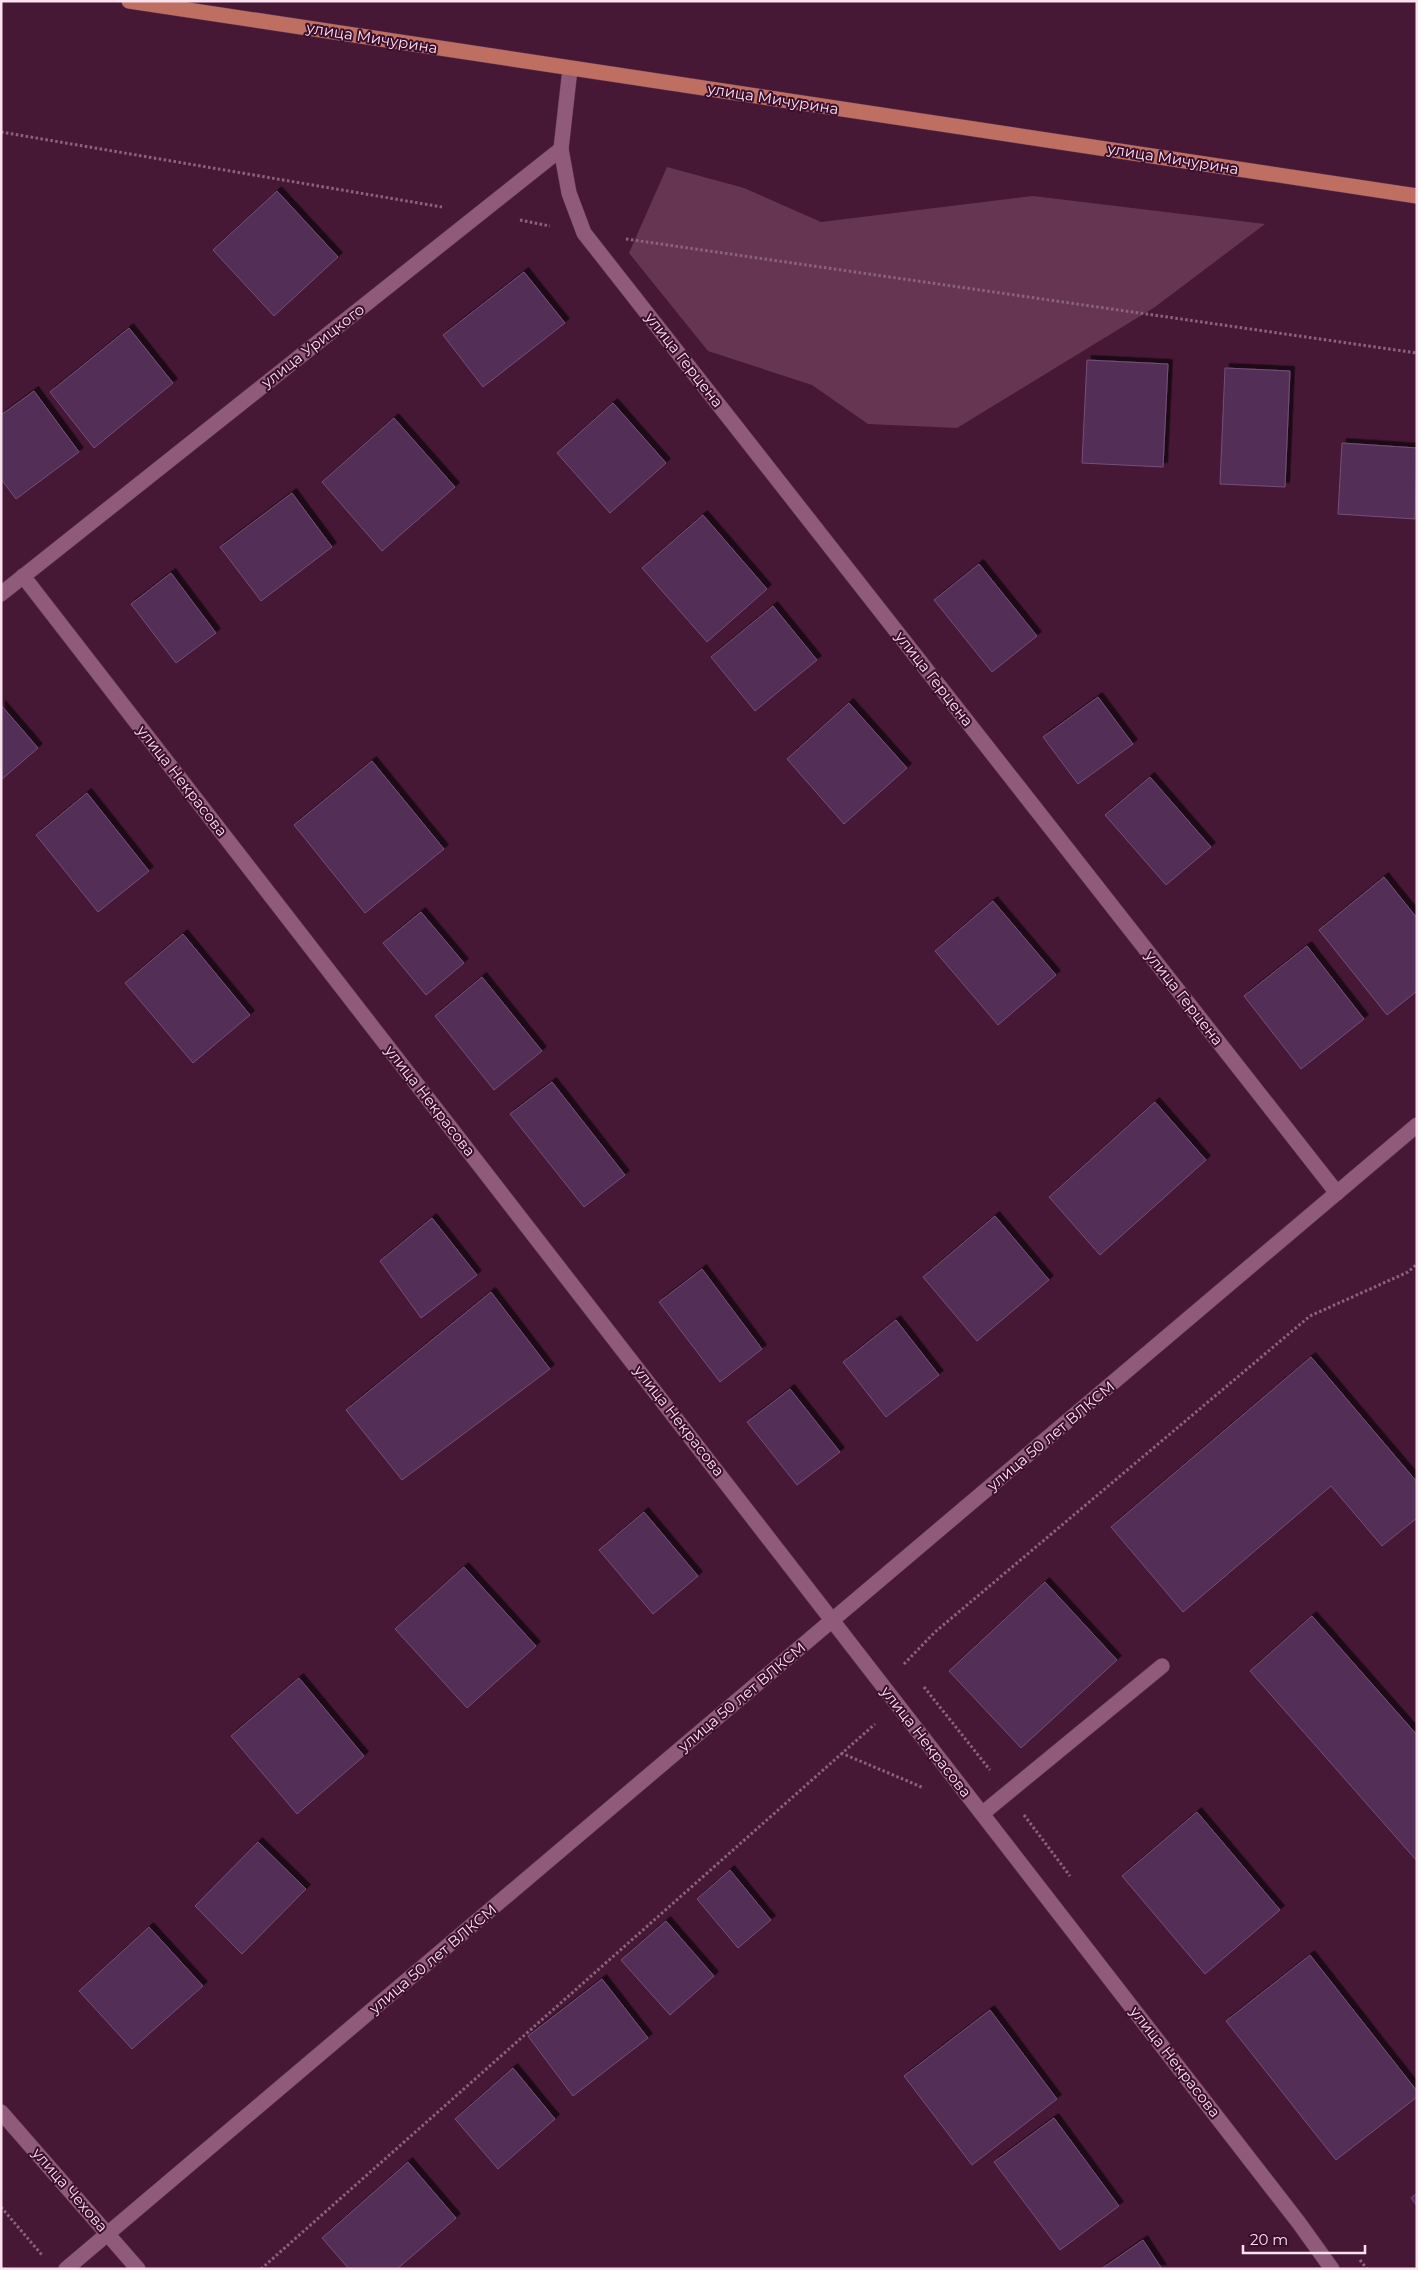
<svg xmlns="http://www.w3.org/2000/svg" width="1418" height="2270" font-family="Montserrat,sans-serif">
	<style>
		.green { fill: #653552 }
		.building { fill: #522d56; stroke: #764f7a; filter: url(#shadow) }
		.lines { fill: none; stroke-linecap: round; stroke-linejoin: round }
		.minor-casing { stroke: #5d3650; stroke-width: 16 }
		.major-casing { stroke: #5d3650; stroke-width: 16 }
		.path { stroke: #8b647c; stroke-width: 3; stroke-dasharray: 2.5 2.5; stroke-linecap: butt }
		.minor { stroke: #905b7a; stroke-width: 15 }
		.major { stroke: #be6f61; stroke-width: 15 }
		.labels { text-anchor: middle; stroke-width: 4; stroke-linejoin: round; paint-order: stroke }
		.street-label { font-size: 15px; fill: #fbe2f0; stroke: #3b0e2c }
	</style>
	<defs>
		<filter id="shadow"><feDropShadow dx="4.5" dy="-4.5" stdDeviation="0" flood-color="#0009"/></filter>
	</defs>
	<rect width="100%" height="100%" fill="#471836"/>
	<path class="green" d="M667,167l77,21 77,34 212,-26 232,28 -110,83 -198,121 -89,-4 -56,-39 -104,-34 -79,-98z"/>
	<g class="building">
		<path d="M277,191l61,66 -64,59 -61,-66z"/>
		<path d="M524,272l41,51 -82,64 -40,-52z"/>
		<path d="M129,328l44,55 -79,65 -44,-56z"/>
		<path d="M1087,360l81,4 -5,103 -81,-4z"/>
		<path d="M1225,368l65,3 -5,116 -65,-3z"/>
		<path d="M34,391l45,61 -63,47 -15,-20v-64z"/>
		<path d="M613,403l53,60 -56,50 -53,-60z"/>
		<path d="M394,418l61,69 -73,64 -60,-69z"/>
		<path d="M1342,443l75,5 -2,71 -77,-5z"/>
		<path d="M292,493l40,54 -71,54 -41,-54z"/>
		<path d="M703,515l64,74 -60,53 -65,-74z"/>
		<path d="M979,564l58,72 -45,36 -58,-72z"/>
		<path d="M171,573l45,60 -40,30 -45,-59z"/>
		<path d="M773,606l44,54 -62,51 -44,-54z"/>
		<path d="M1098,697l35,47 -55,40 -35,-47z"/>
		<path d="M849,703l58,65 -63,56 -57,-65z"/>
		<path d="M1,705l37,43 -37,32z"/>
		<path d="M372,761l72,88 -79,64 -71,-88z"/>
		<path d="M1150,777l61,70 -45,38 -61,-70z"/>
		<path d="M87,793l62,78 -51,41 -62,-77z"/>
		<path d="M1384,877l33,41v73l-30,24 -68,-85z"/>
		<path d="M993,901l63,74 -58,50 -63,-74z"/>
		<path d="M421,912l43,51 -38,32 -43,-52z"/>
		<path d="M183,934l67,81 -57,48 -68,-80z"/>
		<path d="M1307,946l57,73 -63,50 -57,-73z"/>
		<path d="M482,977l60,74 -48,39 -59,-74z"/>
		<path d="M552,1082l73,93 -41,32 -74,-93z"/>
		<path d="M1155,1102l51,58 -106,95 -51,-58z"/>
		<path d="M995,1216l54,64 -72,61 -54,-64z"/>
		<path d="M432,1218l45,57 -56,43 -41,-57z"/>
		<path d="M702,1269l60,80 -42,33 -61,-80z"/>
		<path d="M491,1292l59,77 -148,111 -56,-70z"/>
		<path d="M896,1320l43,55 -53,42 -43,-55z"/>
		<path d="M1311,1357l106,125v36l-35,28 -51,-60 -148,126 -72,-85z"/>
		<path d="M790,1389l50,63 -43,33 -50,-63z"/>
		<path d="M644,1512l54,64 -45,38 -54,-64z"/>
		<path d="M464,1567l72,79 -69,62 -72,-79z"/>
		<path d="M1045,1582l72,78 -96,88 -72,-77z"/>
		<path d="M1312,1616l105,119v126l-167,-190z"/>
		<path d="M299,1678l65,78 -67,58 -66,-78z"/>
		<path d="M1197,1812l83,98 -75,64 -83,-98z"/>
		<path d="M258,1842l48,47 -64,65 -47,-48z"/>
		<path d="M730,1870l41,50 -33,28 -41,-49z"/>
		<path d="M666,1921l48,55 -44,39 -49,-55z"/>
		<path d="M149,1927l54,59 -71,63 -53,-58z"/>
		<path d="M1310,1955l107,136v6l-81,63 -110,-139z"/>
		<path d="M602,1979l46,59 -75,58 -45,-60z"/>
		<path d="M990,2010l67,89 -85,66 -68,-89z"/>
		<path d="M513,2068l42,51 -57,50 -43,-50z"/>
		<path d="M1054,2118l65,88 -59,44 -66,-88z"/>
		<path d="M408,2162l48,56 -59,51h-48l-27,-31z"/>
		<path d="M1417,2193v13l-6,-8z"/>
		<path d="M1143,2240l19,29h-61z"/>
	</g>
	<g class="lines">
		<g class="minor-casing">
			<g id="minor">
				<path d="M561,149l8,44 15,40 753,960"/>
				<path d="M23,576l1276,1647 33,46"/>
				<path d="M1,594l560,-445 9,-80"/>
				<path d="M983,1813l179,-147"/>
				<path d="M1,2112l137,157"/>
				<path d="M66,2269l1351,-1144"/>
			</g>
		</g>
		<g class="major-casing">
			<path id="major" d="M129,1l1288,195"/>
		</g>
		<g class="path">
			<path d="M1,132l441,75"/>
			<path d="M520,220l30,6"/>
			<path d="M626,239l791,114"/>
			<path d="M904,1664l31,-32 375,-316 98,-44 9,-8"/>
			<path d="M924,1687l66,83"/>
			<path d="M841,1753l83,35"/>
			<path d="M1024,1815l46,61"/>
			<path d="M1,2207l41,48"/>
			<path d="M1360,2260l7,9"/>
			<path d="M261,2269l614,-545"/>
		</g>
		<use href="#minor" class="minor"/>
		<use href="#major" class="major"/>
	</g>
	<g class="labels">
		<g class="street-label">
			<text transform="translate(372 38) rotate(9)" y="5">улица Мичурина</text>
			<text transform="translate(773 99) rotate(9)" y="5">улица Мичурина</text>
			<text transform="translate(1173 159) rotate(9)" y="5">улица Мичурина</text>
			<text transform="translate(313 346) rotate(-38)" y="5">улица Урицкого</text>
			<text transform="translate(684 360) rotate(52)" y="5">улица Герцена</text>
			<text transform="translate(934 679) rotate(52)" y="5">улица Герцена</text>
			<text transform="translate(182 781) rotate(52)" y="5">улица Некрасова</text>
			<text transform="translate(1184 998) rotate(52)" y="5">улица Герцена</text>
			<text transform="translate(430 1101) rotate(52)" y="5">улица Некрасова</text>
			<text transform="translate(679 1421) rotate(52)" y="5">улица Некрасова</text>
			<text transform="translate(1051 1436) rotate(-40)" y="5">улица 50 лет ВЛКСМ</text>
			<text transform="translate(742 1697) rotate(-40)" y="5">улица 50 лет ВЛКСМ</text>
			<text transform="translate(926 1742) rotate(52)" y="5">улица Некрасова</text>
			<text transform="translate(433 1959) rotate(-40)" y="5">улица 50 лет ВЛКСМ</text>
			<text transform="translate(1175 2062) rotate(52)" y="5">улица Некрасова</text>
			<text transform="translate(70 2190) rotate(49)" y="5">улица Чехова</text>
		</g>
	</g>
	<rect width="1418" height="2270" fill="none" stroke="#fbe2f0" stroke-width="5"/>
	<path d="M1243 2245v8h122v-8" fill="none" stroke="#fbe2f0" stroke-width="2.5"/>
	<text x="1250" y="2245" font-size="15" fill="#fbe2f0" stroke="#3b0e2c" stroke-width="4" paint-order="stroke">20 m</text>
</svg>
